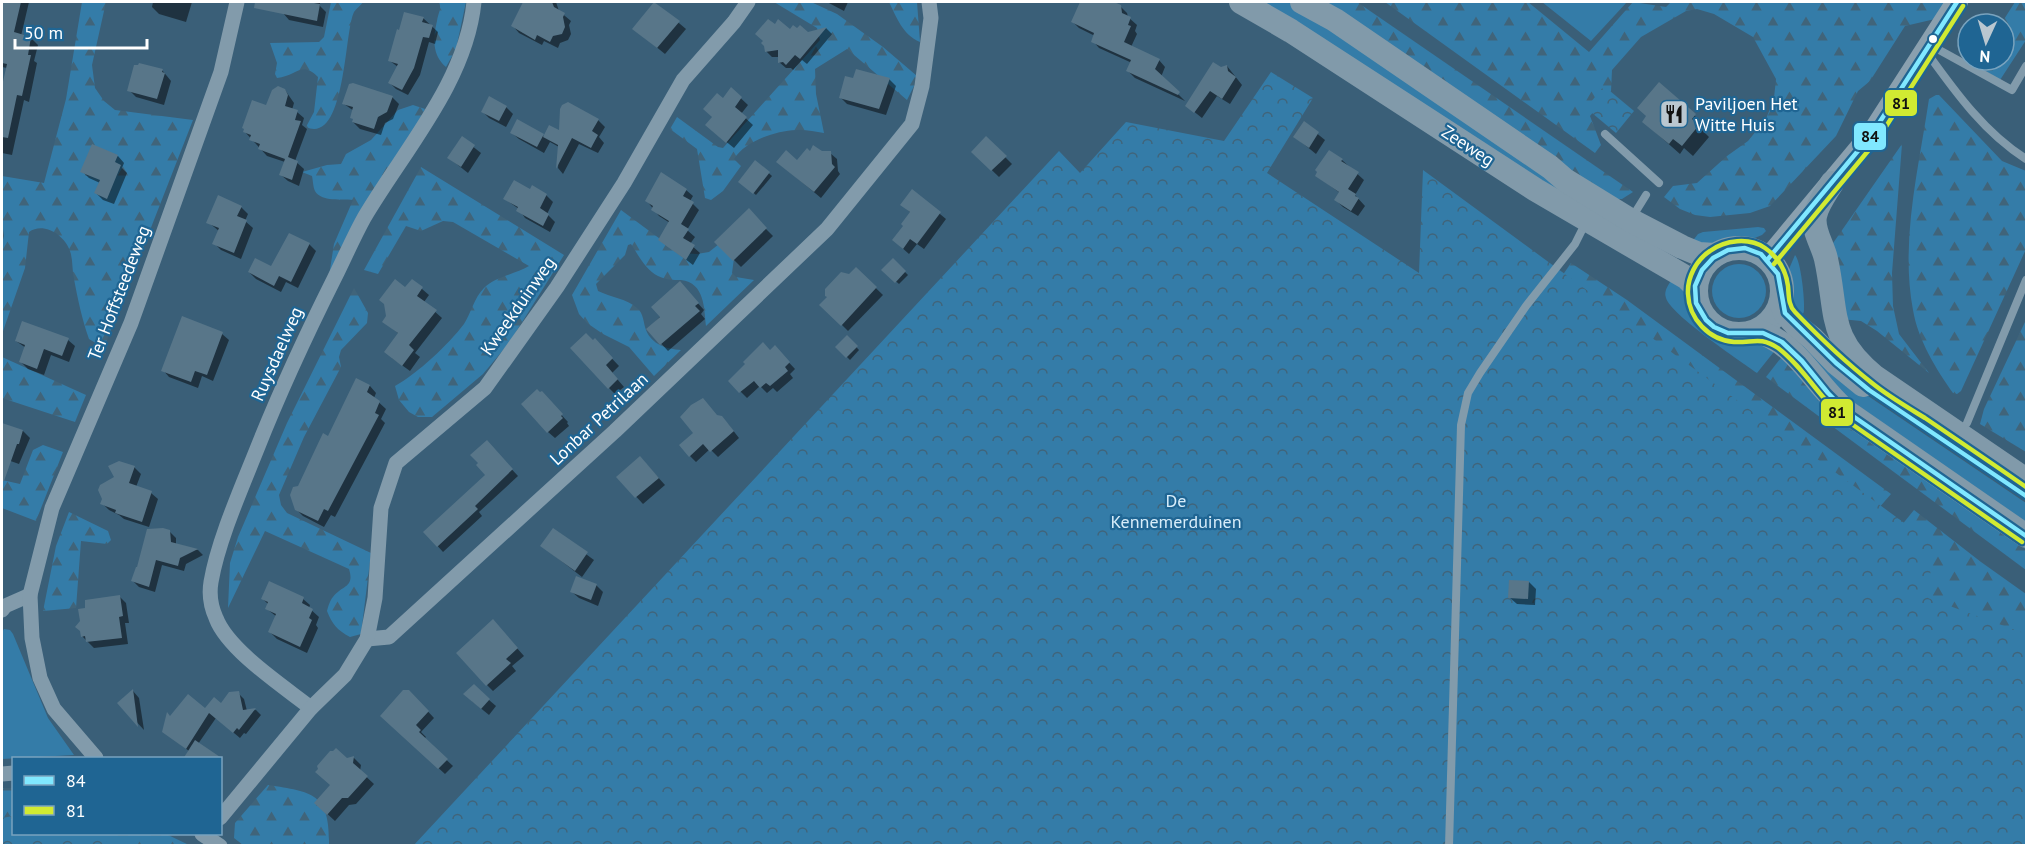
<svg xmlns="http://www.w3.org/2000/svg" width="2028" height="847" font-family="'PT Sans',sans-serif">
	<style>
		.grass { fill: #347ca8 }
		.forest { fill: url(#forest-firs) }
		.park { fill: url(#park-crowns) }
		.shadow { fill: #0007 }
		.building { fill: #587689 }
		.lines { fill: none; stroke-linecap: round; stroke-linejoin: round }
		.lane { stroke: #829bab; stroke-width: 8 }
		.street { stroke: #829bab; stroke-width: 15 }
		.secondary { stroke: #8aa0af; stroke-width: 22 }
		.primary { stroke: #819aaa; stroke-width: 24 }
		.bus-1-casing { stroke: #1f6593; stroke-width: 9 }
		.bus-2-casing { stroke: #1f6593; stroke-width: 9 }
		.bus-1 { stroke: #80e8ff; stroke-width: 4.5 }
		.bus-2 { stroke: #d1ea32; stroke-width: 4.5 }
		.bus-dot { fill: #fff; stroke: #1f6593; stroke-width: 2 }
		.labels { text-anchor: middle; stroke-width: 4.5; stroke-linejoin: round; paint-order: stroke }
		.poi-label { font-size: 18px; fill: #fff; stroke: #1f6593; text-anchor: start }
		.street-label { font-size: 18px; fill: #fff; stroke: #1f6593 }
		.park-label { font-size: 18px; fill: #d7edfa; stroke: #1f6593 }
		.line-badge { stroke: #1f6593; stroke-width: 2 }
		.pale-badge-label { font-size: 16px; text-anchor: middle; font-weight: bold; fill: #111 }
	</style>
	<defs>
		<pattern id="forest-firs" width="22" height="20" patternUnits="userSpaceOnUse" patternTransform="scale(1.5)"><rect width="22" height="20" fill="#347ca8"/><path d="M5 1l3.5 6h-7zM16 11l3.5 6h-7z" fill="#40647a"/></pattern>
		<pattern id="park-crowns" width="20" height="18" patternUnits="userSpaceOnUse" patternTransform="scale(1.5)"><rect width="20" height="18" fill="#347ca8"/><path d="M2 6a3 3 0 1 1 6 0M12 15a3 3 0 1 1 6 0" fill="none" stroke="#40647a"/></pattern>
	</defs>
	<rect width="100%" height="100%" fill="#3a5f78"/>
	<g class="grass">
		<path d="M1254,2h34l11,5 365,249z"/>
		<path d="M1542,2h85l-36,39z"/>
		<path d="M1758,227l6,1 2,3 -4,4 -12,5h-19l-17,5 -23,-2 7,-9 5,-2z"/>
		<path d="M1795,255c6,6 10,46 9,55 0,4 -3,6 -5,9l-9,-16 -1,-34z"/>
		<circle cx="1739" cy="291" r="27"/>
		<path d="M1674,276l13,17 3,19 5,9 15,14 20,9 11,1 22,-3 14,6 -20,25c-18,-13 -86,-58 -91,-75 -3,-8 4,-15 8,-22z"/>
		<path d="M1805,340l41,41 180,122v25l-157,-108 -71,-72z"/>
		<path d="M4,629l6,1 3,4 35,84 26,37 -72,4v-127z"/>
	</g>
	<g class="forest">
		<path d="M82,2h24l-14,63 3,23 9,13 11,9 78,10 -89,228 -15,-9c-7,-20 -11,-39 -15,-60 -2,-9 -1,-20 -4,-28 -6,-17 -27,-29 -41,-19l-4,36 -23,66v-91l2,-7 -2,-14v-46l42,7 22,-84z"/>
		<path d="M331,2h32c-2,3 -7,7 -9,10 -10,20 -8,133 -48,115l8,-15 4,-35c-17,-17 -21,-1 -41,1l-2,-4 2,-11 -7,-20 49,-1 5,-5z"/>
		<path d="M439,2h27l-10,47 -10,18c-14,-12 -13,-29 -9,-46 1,-8 5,-12 2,-19z"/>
		<path d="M774,2h37l26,12 46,33 34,29 -2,8 -8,16 -60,-51 -32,20 1,25 8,39c-9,-1 -19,-4 -28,-3 -21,1 -51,11 -62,29l7,7 -18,25 -12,9 -6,-2 -8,-49 -27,-20 7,-12 41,30 5,1 97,-108 -3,-12z"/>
		<path d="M889,2h28l3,40c-18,-8 -23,-24 -31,-40z"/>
		<path d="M1321,2h36l276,190 -11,7h-13z"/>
		<path d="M1385,2h143l61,50 44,-50 33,5 5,-5h275l-11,17 -30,7 -35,55 -12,10 -22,45 -66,70 -20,7 -40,4 -15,-2 -15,-6 -16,-12 9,-11 24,-3 30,-27 21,-15 18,-22 8,-21 2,-19 -23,-42 -39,-23 -17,-5 -11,2 -45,26 -29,33 -1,21 -21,25 11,29 -6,8z"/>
		<path d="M2015,2h11v38l-26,40 -23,-14 1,-6h26v-36h-3z"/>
		<path d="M1936,95h3l63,66 24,10v78l-65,142 -4,3 -4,-1c-17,-24 -35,-53 -40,-83 -13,-69 6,-143 16,-211z"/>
		<path d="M413,105l12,4 -98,180 7,-45 19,-44c-10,-1 -32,2 -38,-9 -2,-4 -2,-11 -3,-15l-10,-4 25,-7 14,-1 5,-10 25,-14 27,-30z"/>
		<path d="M1902,144l-10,129 1,33 6,28 30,39 -52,-42 -16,-10 -20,-2 -10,-73z"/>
		<path d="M421,167l143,88 -55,88 -26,31 -51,43h-14l-9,-5 -10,-12 -4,-14c22,-12 54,-42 69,-62 7,-11 10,-26 20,-36 10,-11 32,-14 45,-22l-76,-44 -10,-1 -22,10 -15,-5 -28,48 -14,-4z"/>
		<path d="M621,210l58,43 18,1 12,-2 10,-8 15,14 -2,15 4,4 18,3 -48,46c-2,-18 -1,-43 -25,-46 -8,0 -15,0 -23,-4 -12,-6 -20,-21 -27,-32l-3,1 -3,10 -29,29 2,7c12,6 30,8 39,17 7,6 6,14 9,22 6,15 21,19 35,20l-27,26 -25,-29 -26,-13 -16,-11 -8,-9 -7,-19z"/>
		<path d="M1571,263l56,37 264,194 -13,15 10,33 26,-32 67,52 45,32v74l-53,-11 -413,-378z"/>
		<path d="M354,288l14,25 -1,10 -26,27 -2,7 2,10 -37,70 -25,58 2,10 6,8 84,40 -10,81 -11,3c-13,-7 -18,-13 -23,-26 1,-4 3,-11 6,-14 9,-12 22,-9 16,-28l-84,-38 -37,77 2,-45 8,-26 49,-114z"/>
		<path d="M2025,322l1,1v129l-46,-28 4,-15z"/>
		<path d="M1784,354l242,190v26l-260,-193z"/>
		<path d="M2,357l84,38 -11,27 -73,-24z"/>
		<path d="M43,445l20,7 -27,69 -34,-13v-28l18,4 13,-34z"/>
		<path d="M69,512l39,19 3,9 -4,4 -26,-3 -5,67 -33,3 13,-65z"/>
		<path d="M268,785c46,7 62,9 61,60h-86l-9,-7 1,-15z"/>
		<path d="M2,788h11l1,46h152l23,11h-187z"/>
	</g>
	<g class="park">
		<path d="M1271,72l42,26 -46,75 152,100 4,-103 510,374 -5,54 98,36v211l-1613,1 646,-695 21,22 46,-51 98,19z"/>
		<path d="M1604,86l30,25 -18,22 -30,-25z"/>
		<path d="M13,816l1,18h80l18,11h-110v-27z"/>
	</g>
	<g class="shadow">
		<path d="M2,2h27l-8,34 10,2 7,7 -4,16 3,2 -8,39 -5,-2 -12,55 -10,-2v-60l5,-25 -5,-1z"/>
		<path d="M153,2h39l-6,20 -27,-8 -7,-7z"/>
		<path d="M285,2h35v4l6,6 -3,15 -34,-7 -6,-7z"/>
		<path d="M525,2h31l3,9 12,10 -2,4 2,9 -3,6 -8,3 -2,5 -14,-7 -2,4 -23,-12 -6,-7z"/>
		<path d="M827,2h21l-4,9z"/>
		<path d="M1082,2h29l9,4 7,7 1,4 9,8 -2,6 2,3 -6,13 28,13 6,7 -4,10 24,24 -50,-23 -7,-7 4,-8 -33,-15 -6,-7 2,-5 -16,-8 -6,-6z"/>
		<path d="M655,3l31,26 -21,25 -31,-25z"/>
		<path d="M423,18l15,14 -3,12 -6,-2 -9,33 -12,20 -12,-6 -6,-6 8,-16 -8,-6z"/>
		<path d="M826,28l6,6 -25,30 -5,-4 -9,10 -2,-2h-5l-7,-6v-5h-7l-6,-6 24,-20 7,-1 11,4z"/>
		<path d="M1227,66l15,19 -12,19 -13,-8 -15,22 -15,-12 34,-37z"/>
		<path d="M162,70l9,11 -7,24 -28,-8 -7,-7z"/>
		<path d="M889,79l7,7 -10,29 -39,-11 -7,-7z"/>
		<path d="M1659,84l47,42 -4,4 7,7 -16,19 -9,-8 -4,6 -25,-22z"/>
		<path d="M285,90l9,13 -2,7 5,2 7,6 -2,7 5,4 -12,32 9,8 -5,17 -11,-5 -7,-6 4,-13 -18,-6 -22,-24z"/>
		<path d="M732,90l16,15 -7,9 12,11 -19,23 -20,-16 9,-32z"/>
		<path d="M392,97l7,7 -6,15 -8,4 -4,12 -21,-6 -7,-7 1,-11 -10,-7z"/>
		<path d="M489,98l17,9 7,7 -7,13 -17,-9 -7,-7z"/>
		<path d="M598,120l7,7 -6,10 5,6 -6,10 -19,-9 -16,30 -5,-6 1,-21 -9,-5 -6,11 -25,-14 -7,-6 6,-12 27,16z"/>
		<path d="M1304,123l21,17 -9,14 -21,-17z"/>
		<path d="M462,138l19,15 -13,20 -19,-15z"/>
		<path d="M986,138l26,26 -13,13 -26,-25z"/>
		<path d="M810,153h20l7,6 1,12 2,3 -19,24 -36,-30z"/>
		<path d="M118,156l6,7 -2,5 5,5 -13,31 -11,-4 -7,-7 4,-10 -11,-5 -7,-7z"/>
		<path d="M1342,160l22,20 -9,15 10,11 -7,10 -15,-9 -7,-7 4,-7 -23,-17z"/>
		<path d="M756,162l16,14 -16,19 -13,-11z"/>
		<path d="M686,190l7,6 -3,5 9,9 -12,20 8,7 -5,7 10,9 -7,12 -34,-26 11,-16 -11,-7 -12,-15z"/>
		<path d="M531,191l15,4 7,7 -6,12 8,8 -5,10 -25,-14 -6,-9 -14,-10z"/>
		<path d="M912,191l34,28 -22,30 -7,-5 -8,10 -9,-8 11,-33 -9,-8z"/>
		<path d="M241,207l7,7 -3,7 8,7 -12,31 -20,-9 -7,-7 5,-12 -11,-9z"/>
		<path d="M748,211l25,25 -32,31 -25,-25z"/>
		<path d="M309,244l7,7 -18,37 -12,-6 -5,10 -25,-13 -7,-7 22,-4z"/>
		<path d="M893,260l15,15 -9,9 -16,-14z"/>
		<path d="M856,269l27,26 -35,36 -26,-26z"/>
		<path d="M406,289h16l7,6 -5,7 18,16 -27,35 5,4 -10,14 -18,-13 7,-24 -15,-13z"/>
		<path d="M686,290l18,20 -3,4 4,5 -37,32 -20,-22z"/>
		<path d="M183,318l39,16 7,6 -16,41 -11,-5 -4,12 -29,-11 -6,-7z"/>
		<path d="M847,337l12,13 -9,10 -13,-13z"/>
		<path d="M68,340l7,6 -6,16 -18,-7 -7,20 -16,-6 -7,-7 5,-14 -10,-7z"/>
		<path d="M601,347l18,19 -7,7 12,14 -9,7 -6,-6z"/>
		<path d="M770,352l11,2 14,15 -5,5 3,4 -16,14 -4,-4 -6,5 -7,-7 -13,12 -17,-17z"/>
		<path d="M357,380l13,6 6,7 -2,5 12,11 -5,10 4,4 -50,94 -4,-2 -7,12 -21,-11 -7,-7 3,-22 29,-49z"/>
		<path d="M541,393l27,29 -1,1 2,3 -14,12 -7,-6z"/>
		<path d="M717,417l11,7 11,14 -21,19 -8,-8 -14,13 -6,-6 6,-23z"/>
		<path d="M2,425l21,6 7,7 -11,26 -17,-6z"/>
		<path d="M492,448l26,28 -39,36 3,4 -39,36 -18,-20 62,-57z"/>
		<path d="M647,465l18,20 -22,19 -25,-27z"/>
		<path d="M134,467l7,7 -5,13 15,6 7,6 -9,28 -25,-8 -5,-4 -10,-5 -7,-7z"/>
		<path d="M553,530l41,30 -12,17 -40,-31z"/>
		<path d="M170,532l6,6v6l22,6 5,5 -17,9 -2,7 -22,-6 -7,27 -16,-5 -6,-6z"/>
		<path d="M1529,582l7,7 -1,16 -18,-1 -7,-6z"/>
		<path d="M596,585l7,7 -5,14 -19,-8 -7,-6z"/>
		<path d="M119,596l7,7 3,20h-4l3,21 -34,4 -12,-12z"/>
		<path d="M263,599h40l7,6 -1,3 10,9 -3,8 2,3 -11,25 -30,-14 -7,-7 7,-15 -10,-8 2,-4z"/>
		<path d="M499,628l25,28 -12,10 4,5 -23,20 -6,-6z"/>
		<path d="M133,691l6,7 5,32 -25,-27z"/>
		<path d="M409,691l25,27 -13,14 5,5 -2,2 29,27 -8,8 -57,-52z"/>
		<path d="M238,693l6,6 3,12 9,-1 5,5 -15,19 -2,-1 -4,5 -24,-20 -18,26 -9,7 -26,-20 8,-13 50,-13z"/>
		<path d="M489,700l7,6 -7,9 -17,-14z"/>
		<path d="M354,758l7,7 -1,6 14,13 -18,20 -7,1 -14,16 -12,-11 9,-25 15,-25z"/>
	</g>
	<g class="building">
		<path d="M2,2h19l-7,30 17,5 -3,18h3l-9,41 -5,-1 -9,43 -6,-1v-51l5,-22 -5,-1z"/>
		<path d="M255,2h53l12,2 -3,17 -63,-13z"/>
		<path d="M523,2h29l2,5 11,6 -2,4 2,10 -3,7 -9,2 -3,6 -13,-7 -2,5 -24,-14z"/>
		<path d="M654,2l26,19 -23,27 -25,-19z"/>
		<path d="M1080,2h34l7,3 1,8 9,4 -3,8 3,1 -7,16 36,17 -5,10 25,23 -2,3 -52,-24 5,-11 -40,-18 3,-9 -23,-11z"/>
		<path d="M404,12l20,5 -2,5 11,3 -4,13 -6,-1 -9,31 -12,22 -14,-7 10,-19 -10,-3 9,-32 2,1z"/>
		<path d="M768,19l7,5 3,-5 12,10 3,-4 4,3 3,-3 8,7 19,-5 -27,32 -5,-4 -9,10 -3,-3 -5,1v-13l-13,2 -1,-6 -3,-3 2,-2 -8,-7z"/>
		<path d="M1213,62l8,5 6,-2 1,6 8,6 -14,22 -12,-8 -16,22 -9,-7z"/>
		<path d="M139,63l24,6 -1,3 3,1 -8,26 -30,-8 7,-26h4z"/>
		<path d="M856,69l34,9 -11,31 -40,-11 6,-22 8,2z"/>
		<path d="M1659,82l37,32 -4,5 7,6 -17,21 -9,-7 -4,5 -27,-22 4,-6 -9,-8z"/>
		<path d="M353,83l40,13 -6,16 -9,5 -4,12 -22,-7 1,-3 -3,-1 3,-11 -11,-3 7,-20z"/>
		<path d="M278,86l7,3 3,6 -3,11 13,4 -3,10 6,1 -13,36 10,4 -6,19 -13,-5 6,-16 -27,-10 2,-5 -11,-4 2,-5 -8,-3 1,-3 -2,-1 10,-28 14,5 6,-15z"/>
		<path d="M731,87l11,10 -7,10 12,10 -21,26 -21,-18 7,-8 -9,-8 14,-16 6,5z"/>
		<path d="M489,96l18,10 -8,15 -18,-9z"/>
		<path d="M568,102l31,17 -7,12 6,4 -7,13 -19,-10 -16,31 2,-24 -15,-8 6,-12 10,5 1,-21 2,-4z"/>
		<path d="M517,119l27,15 -7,13 -27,-14z"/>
		<path d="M1304,121l15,11 -10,16 -16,-11z"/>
		<path d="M462,136l13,9 -14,22 -14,-9z"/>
		<path d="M986,136l21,20 -16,15 -20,-19z"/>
		<path d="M92,144l26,11 -3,7 6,3 -14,34 -13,-6 6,-13 -20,-8z"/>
		<path d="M813,145l9,6h9l1,13 3,3 -21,25 -38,-30 10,-12 11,10 10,-12 3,3z"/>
		<path d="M1329,150l14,9 -2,2 18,11 -11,17 8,5 -1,2 4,2 -8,13 -17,-11 5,-8 -24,-16 2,-4 -2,-2z"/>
		<path d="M755,160l15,12 -17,22 -15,-12z"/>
		<path d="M661,172l26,17 -4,7 11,6 -13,22 8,5 -6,9 12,7 -9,15 -28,-20 11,-19 -18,-11 2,-4 -8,-5z"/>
		<path d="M514,180l16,9 2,-4 15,9 -7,14 9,6 -6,12 -27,-15 2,-4 -15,-8z"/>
		<path d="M912,189l29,23 -24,32 -7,-5 -7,10 -11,-9 11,-14 -2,-2 9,-12 -10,-7z"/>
		<path d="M218,195l24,11 -5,10 10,4 -13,33 -22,-9 7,-16 -13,-5z"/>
		<path d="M749,208l18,20 -34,33 -19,-19z"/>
		<path d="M289,233l21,10 -19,39 -12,-6 -5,10 -26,-14 7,-14 16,8z"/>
		<path d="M893,258l13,13 -11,12 -14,-13z"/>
		<path d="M856,267l21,20 -36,39 -22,-21 8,-8 -2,-1v-7l16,-17 8,2z"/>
		<path d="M395,279l10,8 7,-8 11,8 -6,9 20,14 -28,35 5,5 -12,16 -18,-14 14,-19 -16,-11 4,-6 -2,-12 -5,-4z"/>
		<path d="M680,281l19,22 -4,3 5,5 -40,34 -14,-16 14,-12 -9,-10z"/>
		<path d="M182,316l41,16 -16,43 -12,-4 -4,11 -30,-11z"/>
		<path d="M22,321l47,17 -7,18 -18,-7 -7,20 -18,-7 6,-17 -10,-4z"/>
		<path d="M586,333l7,7 2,-2 18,20 -7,7 12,14 -10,10 -38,-41z"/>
		<path d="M847,335l11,11 -12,12 -11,-11z"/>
		<path d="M763,342l7,8 5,-5 15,17 -5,5 3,4 -18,15 -4,-3 -6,5 -6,-7 -15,12 -11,-12 17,-17 -2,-2z"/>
		<path d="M356,378l14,7 -3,7 13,9 -5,12 4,2 -51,96 -4,-2 -6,12 -23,-11 -5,-15 3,-8 5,-1 25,-53 5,3z"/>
		<path d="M537,389l3,3 2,-1 21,23 -2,2 2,2 -16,15 -26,-29z"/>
		<path d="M703,398l14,17 5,1 12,15 -24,21 -7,-8 -14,13 -10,-12 14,-12 -13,-16 11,-12z"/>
		<path d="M2,423l21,7 -4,14h-2l-13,37h-2z"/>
		<path d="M487,440l26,29 -38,37 3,3 -41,38 -14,-15 62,-57 -9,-10 2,-2 -8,-8z"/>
		<path d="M640,456l19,22 -24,20 -19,-21z"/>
		<path d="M119,461l16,5 -6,17 23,8 -10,31 -27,-9 1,-3 -16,-6 2,-5 -4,-9 2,-5 14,-8 -6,-11z"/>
		<path d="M163,528l7,2 1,12 27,7 -18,9 -2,8 -22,-6 -7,27 -18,-6 5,-14h1l10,-38z"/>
		<path d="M553,528l35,24 -13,19 -35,-25z"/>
		<path d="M576,576l21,8 -6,16 -21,-8z"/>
		<path d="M1509,580l20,1 -1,18 -20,-1z"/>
		<path d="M269,581l35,16 -2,6 11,6 -4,9 3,2 -12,27 -32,-15 8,-18 -11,-5 3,-7 -7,-3z"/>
		<path d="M120,595l3,21 -4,1 3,21 -36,4 -1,-6 -4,1 -1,-6 -5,-4 5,-6 -2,-12 7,-1v-8z"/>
		<path d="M493,619l25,29 -12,11 5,4 -25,23 -30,-33z"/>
		<path d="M474,684l16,15 -9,10 -18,-15z"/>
		<path d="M133,689l5,38 -21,-24z"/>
		<path d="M403,690h6l20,21 -13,14 5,5 -2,2 29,27 -10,10 -58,-53z"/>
		<path d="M239,691l4,19 13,-2 -17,22 -2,-2 -4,5 -24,-20 -23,36 -24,-17 5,-20 3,4 18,-22 17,14 9,-11 7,6 8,-11z"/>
		<path d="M195,740l28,19h-40z"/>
		<path d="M336,748l11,10 7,-2 -1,7 15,13 -20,22h-6l-15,17 -13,-12 16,-18 -15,-13 3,-3 -1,-3 6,-7 7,-8h3z"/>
	</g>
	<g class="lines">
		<g class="lane">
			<path d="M1932,46l80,44 14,-24"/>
			<path d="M1928,54c28,39 57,79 98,105"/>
			<path d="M1605,134l54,49"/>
			<path d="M1633,216l13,-21"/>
			<path d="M1967,423l59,-143"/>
			<path d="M1449,846l12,-421 7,-32 12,-20 46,-67 49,-62 11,-22"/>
		</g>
		<g class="street">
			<path d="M2,610l3,-4 25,-11"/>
			<path d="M367,639l22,-2 226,-206 212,-202 85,-105 10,-38 9,-68 -2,-16"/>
			<path d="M311,708c-28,-22 -83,-58 -95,-90 -5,-11 -7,-24 -5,-36 7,-41 30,-93 46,-133 23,-58 49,-114 77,-170 10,-20 19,-41 30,-61 40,-68 102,-136 110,-216"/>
			<path d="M96,758l-42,-49 -14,-31 -8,-40 -2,-43 22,-87 79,-185 90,-251 16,-70"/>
			<path d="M2,774l12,-1"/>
			<path d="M220,818l91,-110 34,-33 22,-36 8,-41 6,-90 15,-45 89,-75 72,-101 67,-104 59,-103 51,-58 14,-20"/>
			<path d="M202,834l18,12"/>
		</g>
		<path class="secondary" d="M1768,259l104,-125 85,-132"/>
		<g class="primary">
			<path d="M1241,2l50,29 245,159 151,88 9,9"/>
			<path d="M1302,2l33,18 215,147 15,13 65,40 52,27 17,7 16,1"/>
			<path d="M1832,183c-6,10 -15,22 -17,33 -3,14 8,29 11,43 12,55 1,79 49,118l151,103"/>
			<circle cx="1739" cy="291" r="43"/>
			<path d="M1781,302l4,11 12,13 15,12 24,25 27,22"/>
			<path d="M1757,331c42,13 58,55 90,81l179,124"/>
		</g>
		<g class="bus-1-casing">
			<g id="bus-1">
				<path d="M1768,259l104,-125 85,-132"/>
				<path d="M2026,496l-157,-106 -33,-27 -51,-50 -7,-39 -17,-20 -16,-6 -17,2 -15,8 -11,12 -7,16 1,17 10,17 8,7 14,6h35l19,9 20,19 26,32 19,19 179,124"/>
			</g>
		</g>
		<g class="bus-2-casing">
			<g id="bus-2">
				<path d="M1774,264l104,-125 85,-133"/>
				<path d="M2022,542l-179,-124c-24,-21 -40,-51 -65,-70 -18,-12 -25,-5 -44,-6 -25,-2 -45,-23 -46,-48 -1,-16 8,-34 22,-43 15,-11 39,-14 55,-3 13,9 21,23 23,38 1,9 0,19 7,26 24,25 49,49 77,71 16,13 35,24 53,35 34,23 68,46 101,69"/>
			</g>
		</g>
		<use href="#bus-1" class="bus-1"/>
		<use href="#bus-2" class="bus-2"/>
	</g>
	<defs>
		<g id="restaurant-square" transform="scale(1.5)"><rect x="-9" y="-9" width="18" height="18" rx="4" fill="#bac7d0" stroke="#1f6593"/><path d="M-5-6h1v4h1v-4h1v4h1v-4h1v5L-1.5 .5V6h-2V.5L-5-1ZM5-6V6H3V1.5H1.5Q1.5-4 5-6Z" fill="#111"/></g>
	</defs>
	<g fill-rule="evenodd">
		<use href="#restaurant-square" x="1674" y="114"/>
	</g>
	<circle class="bus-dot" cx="1933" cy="39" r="5"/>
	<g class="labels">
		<g class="poi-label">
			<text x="1695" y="110">Paviljoen Het<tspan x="1695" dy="21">Witte Huis</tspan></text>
		</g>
		<g class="street-label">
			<text transform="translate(1468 146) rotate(33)" y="6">Zeeweg</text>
			<text transform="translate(119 293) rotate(-69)" y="6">Ter Hoffsteedeweg</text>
			<text transform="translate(518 306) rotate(-55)" y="6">Kweekduinweg</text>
			<text transform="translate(277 354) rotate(-66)" y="6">Ruysdaelweg</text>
			<text transform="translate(599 419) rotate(-43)" y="6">Lonbar Petrilaan</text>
		</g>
		<g class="park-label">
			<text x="1176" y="507">De<tspan x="1176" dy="21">Kennemerduinen</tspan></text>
		</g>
	</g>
	<g class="line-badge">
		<rect x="1884" y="89" width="34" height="28" rx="6" fill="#d1ea32"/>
		<rect x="1853" y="122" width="34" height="29" rx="6" fill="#80e8ff"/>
		<rect x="1820" y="398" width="34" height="29" rx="6" fill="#d1ea32"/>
	</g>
	<g class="pale-badge-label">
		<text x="1901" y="109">81</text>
		<text x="1870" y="142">84</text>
		<text x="1837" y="418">81</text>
	</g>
	<rect width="2028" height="847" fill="none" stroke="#ffffff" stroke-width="6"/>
	<rect x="12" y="757" width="210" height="78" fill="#1f6593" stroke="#79a3be" stroke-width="1.5"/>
	<rect x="24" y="776" width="30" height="9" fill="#80e8ff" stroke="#79a3be" stroke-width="1.5"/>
	<text x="66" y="787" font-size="18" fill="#ffffff">84</text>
	<rect x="24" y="806" width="30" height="9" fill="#d1ea32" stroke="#79a3be" stroke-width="1.5"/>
	<text x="66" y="817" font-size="18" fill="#ffffff">81</text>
	<g transform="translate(1986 42) rotate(184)"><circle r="28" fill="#1f6593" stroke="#79a3be" stroke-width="1.5"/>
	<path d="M0-4.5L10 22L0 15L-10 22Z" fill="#bac7d0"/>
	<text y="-9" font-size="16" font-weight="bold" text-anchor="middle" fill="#ffffff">N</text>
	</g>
	<path d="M15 39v9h132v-9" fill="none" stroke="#ffffff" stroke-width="3"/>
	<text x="24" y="39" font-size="18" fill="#ffffff" stroke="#1f6593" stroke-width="4.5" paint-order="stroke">50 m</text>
</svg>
